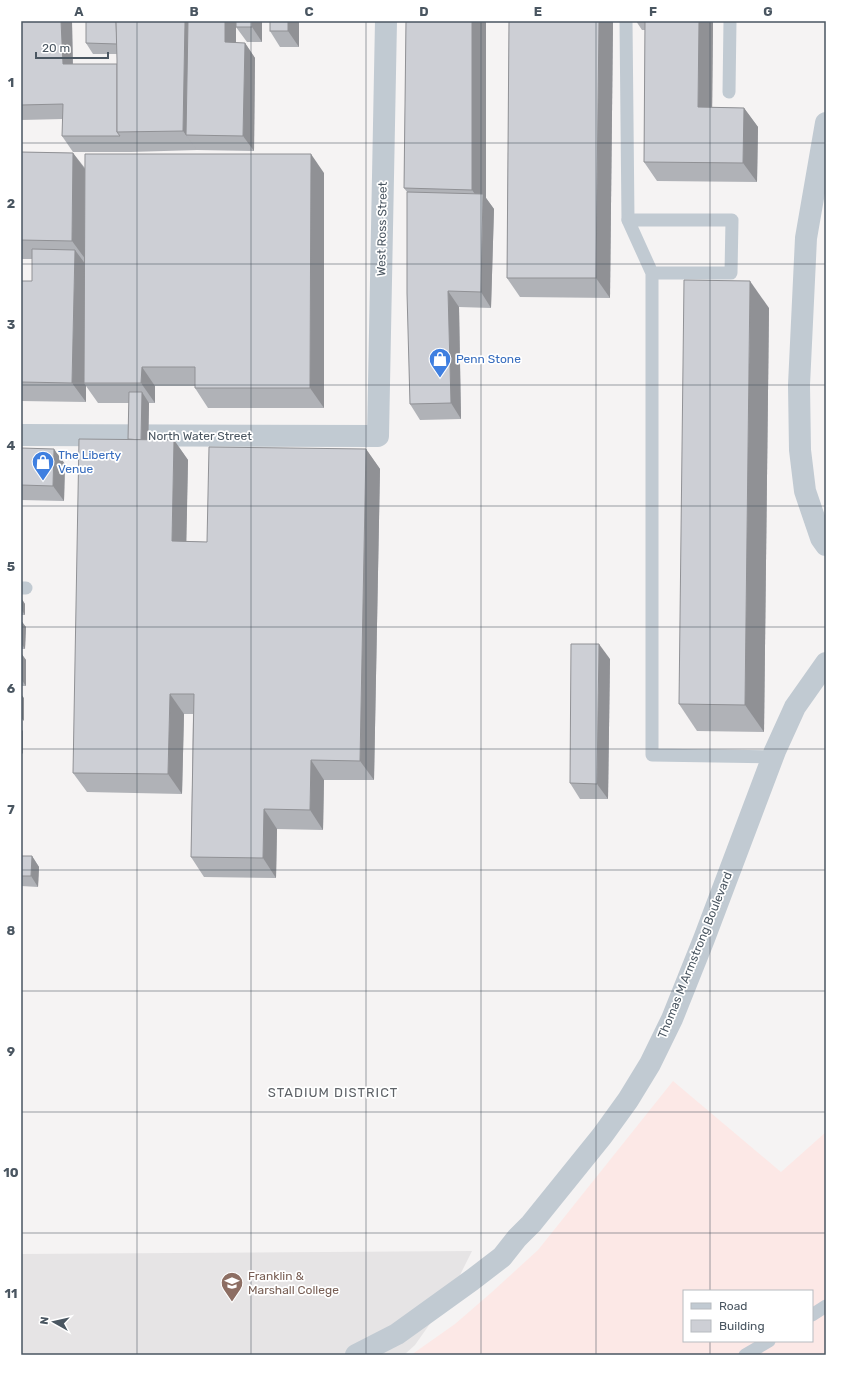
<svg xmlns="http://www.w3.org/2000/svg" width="847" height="1376" font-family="Rubik,sans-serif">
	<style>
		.education { fill: #e6e4e5 }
		.medical { fill: #fce8e6; fill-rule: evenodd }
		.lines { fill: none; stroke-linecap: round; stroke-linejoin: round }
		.service { stroke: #c1cad2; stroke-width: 13 }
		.minor { stroke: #c1cad2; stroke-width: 22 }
		.wall { fill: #b0b2b7 }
		.shaded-wall { fill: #909195 }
		.building { fill: #cdcfd5; stroke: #909195 }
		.grid { fill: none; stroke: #4a5661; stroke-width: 1; stroke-opacity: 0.55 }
		.labels { text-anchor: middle; stroke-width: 3.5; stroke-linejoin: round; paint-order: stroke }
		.street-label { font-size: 12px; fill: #4a5661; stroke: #fff }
		.shop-label { font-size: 12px; fill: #366cbe; stroke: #fff; text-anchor: start }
		.education-label { font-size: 12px; fill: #785e54; stroke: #fff; text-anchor: start }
		.neighbourhood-label { font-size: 13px; letter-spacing: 1px; fill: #5f6368; stroke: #fff }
		.neatline { fill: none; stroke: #4a5661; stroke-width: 1.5 }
		.grid-label { font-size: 13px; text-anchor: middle; font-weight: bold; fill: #4a5661 }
	</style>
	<rect width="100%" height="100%" fill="#f5f3f3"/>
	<path class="education" d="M472,1251l-19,38 -19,29 -19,27 -11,10h-383v-101z"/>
	<path class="medical" d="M673,1081l108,91 45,-40v223h-415l44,-31 37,-32 46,-42zM684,1291h128v50h-128z"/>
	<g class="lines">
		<g class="service">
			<path d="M626,21l2,199"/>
			<path d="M729,92l1,-71"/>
			<path d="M652,273l-24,-53h104l-1,53h-79v482l120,2"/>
			<path d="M21,588h5"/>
			<path d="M812,1315l14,-9"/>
			<path d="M745,1355l24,-14"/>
		</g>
		<g class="minor">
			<path d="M826,123l-20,115 -7,147 1,65 5,41 16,47 5,7"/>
			<path d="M21,435l357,1 8,-415"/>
			<path d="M356,1355l41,-21 75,-54 30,-23 15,-19 14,-14 71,-88 26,-36 22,-36 22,-45 32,-80 71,-188 20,-44 31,-44"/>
		</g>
	</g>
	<g class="wall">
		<path d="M21,21l51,1 1,42h44v-10h-24l-7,-11 150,-22v22h9l10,15 -1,93 -57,-1 -66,2h-58l-11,-16 1,-17 -42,1z"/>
		<path d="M236,21h63v26h-19l-10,-16v-9h-8v20h-15l-11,-15z"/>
		<path d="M406,21l80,177 8,11 -3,99 -32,-1 2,112 -41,1 -10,-16 -3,-212 -3,-4z"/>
		<path d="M509,21h104l-3,277 -90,-1 -13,-19z"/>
		<path d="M636,21h77l-1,86 32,1 14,19 -1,55 -100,-1 -13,-19 1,-132h-3z"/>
		<path d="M21,152l52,1 12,15 239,5v235h-116l-13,-20v-2h-40v17h-6l-1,37h26l14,20 -2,81 21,1 159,-93 14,20 -6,311h-50l-1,50 -46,-1 -1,49 -72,-1 -13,-20 2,-143h-9l-2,80 -95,-2 -14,-19 55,-334 1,-36h-31l-12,-17v16l-65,-1v-120h11v-22h-11z"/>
		<path d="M769,308l-5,424 -67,-1 -18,-27z"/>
		<path d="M21,448l44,16 -1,37 -43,-1z"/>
		<path d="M21,598l4,6v11h-4z"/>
		<path d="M21,622h1l4,5 -1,22h-4z"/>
		<path d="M21,653l5,7v26h-5z"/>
		<path d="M610,659l-2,140h-28l-10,-16z"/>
		<path d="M21,856h11l7,11 -1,20 -17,-1z"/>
	</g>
	<g class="shaded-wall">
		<path d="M61,21h10l1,1 1,57 -10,-15z"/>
		<path d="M185,21h14l-13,114 11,15 -14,-19z"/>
		<path d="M225,21h11v37l-11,-16z"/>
		<path d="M252,21h10v21l-10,-15z"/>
		<path d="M288,21h11v26l-11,-16z"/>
		<path d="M472,21h14v177l8,11 -3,99 -10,-16 2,-87 -11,-15z"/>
		<path d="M599,21h14l-3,277 -14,-20z"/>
		<path d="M699,21h14l-1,106 -14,-20z"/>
		<path d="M245,43l10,15 -1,93 -11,-15z"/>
		<path d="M744,108l14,19 -1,55 -14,-19z"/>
		<path d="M73,153l14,19 -1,88 -14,-19z"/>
		<path d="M311,154l13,19v235l-14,-20z"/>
		<path d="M75,250l14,19 -5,114 2,3v16l-14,-19z"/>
		<path d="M750,281l19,27 -5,424 -19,-27z"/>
		<path d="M448,291l11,16 2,112 -10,-16z"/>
		<path d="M142,367l13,19v17l-14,-20z"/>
		<path d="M142,392l7,11 -1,56 -7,-10z"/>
		<path d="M174,440l14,20 -2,101 -14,-20z"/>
		<path d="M54,449l11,15 -1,37 -11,-15z"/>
		<path d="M366,449l14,20 -6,311 -14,-19z"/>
		<path d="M21,598l4,6v11l-4,-6z"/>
		<path d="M22,622l4,5 -1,22 -4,-6z"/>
		<path d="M599,644l11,15 -2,140 -11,-15z"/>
		<path d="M21,653l5,7v26l-5,-7z"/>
		<path d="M21,694l3,4v23l-3,-3z"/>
		<path d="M170,694l14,20 -2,80 -14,-20z"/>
		<path d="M21,729l2,2v23l-2,-2z"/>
		<path d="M311,760l13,20 -1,50 -13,-20z"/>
		<path d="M21,766l1,1v25l-1,-1z"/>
		<path d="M21,800l1,2v22l-1,-2z"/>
		<path d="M264,809l13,20 -1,49 -13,-20z"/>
		<path d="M32,856l7,11 -1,20 -7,-11z"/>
	</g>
	<g class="building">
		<path d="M21,21h40l2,43h54v68l3,4h-58l1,-32 -42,1z"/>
		<path d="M86,21h30l1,23 -31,-1z"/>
		<path d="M116,21h69l-2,110 -66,1v-72z"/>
		<path d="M188,21h37v21l20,1 -2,93 -57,-1z"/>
		<rect x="236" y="21" width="16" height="6"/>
		<rect x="270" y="21" width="18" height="10"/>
		<path d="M406,21h66v169l-68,-2z"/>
		<path d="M509,21h90l-3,257h-89z"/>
		<path d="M645,21h54l-1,86 46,1 -1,55 -99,-1z"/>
		<path d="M21,152l52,1 -1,88 -51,-1z"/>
		<path d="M85,154h226l-1,234h-115v-21h-53l-1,16h-57z"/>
		<path d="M407,192l76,2 -2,98 -33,-1 3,112 -41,1 -3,-111z"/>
		<path d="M32,249l43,1 -3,133 -51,-1v-101h11z"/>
		<path d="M684,280l66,1 -5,424 -66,-1z"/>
		<path d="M129,392h13l-1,48 -13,-1z"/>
		<path d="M79,439l95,1 -2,101 35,1 2,-95 157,2 -6,312 -49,-1 -1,50 -46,-1 -1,49 -72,-1 3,-163h-24l-2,80 -95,-1z"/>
		<path d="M21,448l33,1 -1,37 -32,-1z"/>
		<path d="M21,622h1l-1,11z"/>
		<path d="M571,644h28l-2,140 -27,-1z"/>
		<path d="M21,856h11l-1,20h-10z"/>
	</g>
	<path class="grid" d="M137,21v1334M251,21v1334M366,21v1334M481,21v1334M596,21v1334M710,21v1270M21,143h805M21,264h805M21,385h805M21,506h805M21,627h805M21,749h805M21,870h805M21,991h805M21,1112h805M21,1233h805M710,1341v14"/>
	<defs>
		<g id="shop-pin" transform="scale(1.15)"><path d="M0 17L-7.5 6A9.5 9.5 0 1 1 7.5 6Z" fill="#3f7fe0" stroke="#fff"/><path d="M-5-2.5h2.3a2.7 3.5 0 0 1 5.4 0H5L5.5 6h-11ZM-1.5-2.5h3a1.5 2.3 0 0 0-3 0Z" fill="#fff"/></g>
		<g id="university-pin" transform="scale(1.15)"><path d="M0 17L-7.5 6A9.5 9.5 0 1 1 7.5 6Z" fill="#8d6e63" stroke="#fff"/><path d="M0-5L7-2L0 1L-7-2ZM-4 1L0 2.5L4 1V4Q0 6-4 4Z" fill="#fff"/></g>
	</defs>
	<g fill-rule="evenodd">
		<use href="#shop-pin" x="440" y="359"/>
		<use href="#shop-pin" x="43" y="462"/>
		<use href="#university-pin" x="232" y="1283"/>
	</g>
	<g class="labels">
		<g class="street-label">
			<text transform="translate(382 229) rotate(-89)" y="4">West Ross Street</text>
			<text x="200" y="440">North Water Street</text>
			<text transform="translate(695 955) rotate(-68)" y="4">Thomas M Armstrong Boulevard</text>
		</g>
		<g class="shop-label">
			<text x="456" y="363">Penn Stone</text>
			<text x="58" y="459">The Liberty<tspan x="58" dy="14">Venue</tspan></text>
		</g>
		<g class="education-label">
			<text x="248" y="1280">Franklin &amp;<tspan x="248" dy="14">Marshall College</tspan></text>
		</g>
		<g class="neighbourhood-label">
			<text x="333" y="1097">STADIUM DISTRICT</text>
		</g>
	</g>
	<rect width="847" height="1376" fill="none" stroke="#ffffff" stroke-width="44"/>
	<rect x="683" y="1290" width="130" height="52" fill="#ffffff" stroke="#b7bbc0"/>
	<rect x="691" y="1303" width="20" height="6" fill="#c1cad2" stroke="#b7bbc0"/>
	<text x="719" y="1310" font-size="12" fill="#4a5661">Road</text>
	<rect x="691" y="1320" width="20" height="12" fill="#cdcfd5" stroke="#b7bbc0"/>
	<text x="719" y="1330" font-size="12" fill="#4a5661">Building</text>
	<g transform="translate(54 1322) rotate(278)" stroke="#ffffff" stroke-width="3" paint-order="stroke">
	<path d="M0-3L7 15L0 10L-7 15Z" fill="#4a5661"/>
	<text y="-6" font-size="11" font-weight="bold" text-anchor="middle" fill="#4a5661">N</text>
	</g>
	<path d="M36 52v6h72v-6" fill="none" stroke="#4a5661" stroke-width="2"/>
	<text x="42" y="52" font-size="12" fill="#4a5661" stroke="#ffffff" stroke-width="3" paint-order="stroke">20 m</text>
	<rect x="22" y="22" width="803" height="1332" class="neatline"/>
	<g class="grid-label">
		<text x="79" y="16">A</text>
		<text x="194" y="16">B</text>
		<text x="309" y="16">C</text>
		<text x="424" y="16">D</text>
		<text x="538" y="16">E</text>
		<text x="653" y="16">F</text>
		<text x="768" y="16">G</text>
		<text x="11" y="87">1</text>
		<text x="11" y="208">2</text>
		<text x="11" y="329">3</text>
		<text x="11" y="450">4</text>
		<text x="11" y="571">5</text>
		<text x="11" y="693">6</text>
		<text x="11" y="814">7</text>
		<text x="11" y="935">8</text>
		<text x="11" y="1056">9</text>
		<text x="11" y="1177">10</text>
		<text x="11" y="1298">11</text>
	</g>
</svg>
